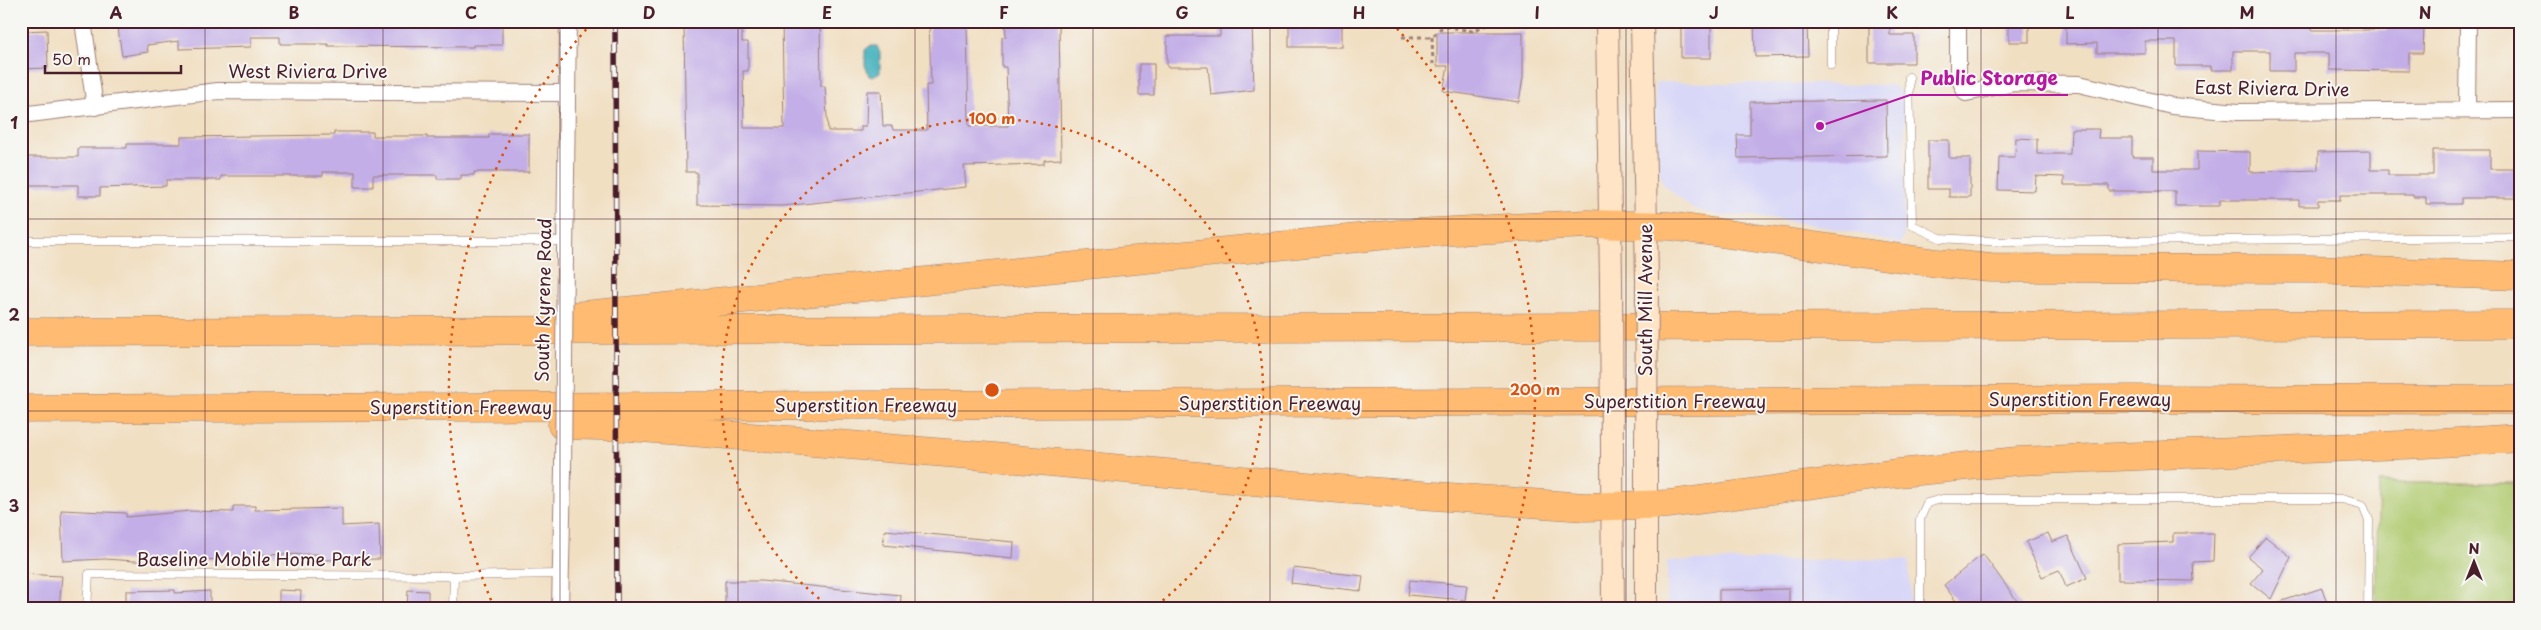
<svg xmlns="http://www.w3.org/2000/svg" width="2541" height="630" font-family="'Playpen Sans',sans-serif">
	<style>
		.built { fill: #d8d7f8 }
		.green { fill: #b1cb71; stroke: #7e754e }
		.water { fill: #41b0bc; stroke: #466874 }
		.building { fill: #c3aee7 }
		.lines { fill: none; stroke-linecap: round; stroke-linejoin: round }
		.lane-casing { stroke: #9e7f76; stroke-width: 9 }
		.street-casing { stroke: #9e7f76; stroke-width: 18 }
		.secondary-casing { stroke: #9e7f76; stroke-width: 24 }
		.highway-casing { stroke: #9e7f76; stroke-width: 29 }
		.path { stroke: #9e7f76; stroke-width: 3; stroke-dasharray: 4 4; stroke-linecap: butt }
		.lane { stroke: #fff; stroke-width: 8 }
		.street { stroke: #fff; stroke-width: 16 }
		.secondary { stroke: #ffe4c6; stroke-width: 22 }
		.highway { stroke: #febb71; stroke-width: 28 }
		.rail-casing { stroke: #4a1f2b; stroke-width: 5.5 }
		.rail { stroke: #f6f6f2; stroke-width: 4; stroke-dasharray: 11; stroke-linecap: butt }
		.street-bridge-casing { stroke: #9e7f76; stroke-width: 18; stroke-linecap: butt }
		.secondary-bridge-casing { stroke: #9e7f76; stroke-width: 24; stroke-linecap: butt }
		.street-bridge { stroke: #fff; stroke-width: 16 }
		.secondary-bridge { stroke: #ffe4c6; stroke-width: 22 }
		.grid { fill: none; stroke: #4a1f2b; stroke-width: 1; stroke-opacity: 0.55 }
		.ring { fill: none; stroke: #d8530f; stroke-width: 2.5; stroke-dasharray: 2.5 5 }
		.labels { text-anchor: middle; stroke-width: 4; stroke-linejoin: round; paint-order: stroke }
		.street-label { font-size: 18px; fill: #4a1f2b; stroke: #f6f6f2 }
		.centre { fill: #d8530f; stroke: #f6f6f2; stroke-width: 2.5 }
		.ring-label { font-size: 15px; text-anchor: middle; font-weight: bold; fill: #d8530f; stroke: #f6f6f2; stroke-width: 4; stroke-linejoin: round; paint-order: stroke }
		.leader { fill: none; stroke: #b5179e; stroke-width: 2 }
		.callout-dot { fill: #b5179e; stroke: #f6f6f2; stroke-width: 2 }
		.callout-label { font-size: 19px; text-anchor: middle; font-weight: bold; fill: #b5179e; stroke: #f6f6f2; stroke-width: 4; stroke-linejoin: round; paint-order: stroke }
		.neatline { fill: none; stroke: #4a1f2b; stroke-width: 2 }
		.grid-label { font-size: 16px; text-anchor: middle; font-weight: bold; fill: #4a1f2b }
	</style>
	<rect width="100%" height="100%" fill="#f6f6f2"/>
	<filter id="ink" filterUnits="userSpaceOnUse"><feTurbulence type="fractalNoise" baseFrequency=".02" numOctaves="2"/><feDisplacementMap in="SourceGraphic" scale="10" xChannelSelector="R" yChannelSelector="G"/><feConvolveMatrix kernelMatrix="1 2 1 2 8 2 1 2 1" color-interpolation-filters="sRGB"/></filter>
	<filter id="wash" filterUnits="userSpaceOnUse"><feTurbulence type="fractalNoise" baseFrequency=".0096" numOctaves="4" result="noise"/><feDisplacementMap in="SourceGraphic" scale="20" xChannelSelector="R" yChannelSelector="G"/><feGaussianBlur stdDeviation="1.12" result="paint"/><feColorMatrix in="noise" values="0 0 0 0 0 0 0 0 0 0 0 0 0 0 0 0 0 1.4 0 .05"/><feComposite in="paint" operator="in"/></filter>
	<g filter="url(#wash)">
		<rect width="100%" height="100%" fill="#f1dfc2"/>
		<g class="built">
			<path d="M1655,82l238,3 12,11 -1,139 -4,9 -57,-14 -86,-14h-38l-28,-8 -28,-24 -6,-20z"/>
			<path d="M1909,559l2,50h-244v-48z"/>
		</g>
		<path class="green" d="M2379,483h141v126h-145z"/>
		<path class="water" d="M870,46h7l3,7v20l-7,4 -4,-1 -4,-11v-15z"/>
		<g id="blocks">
			<g class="building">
				<path d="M117,21h385v24h-29v2l-145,-1v-2h-48v-7h-29v10l-72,2v-8l-32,4 1,7 -26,4z"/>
				<path d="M684,21h58v21h6v29h-5l1,57h40l-2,-107h38l1,65h4l3,45h33v-5h5l1,-35h14l2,35h9l1,4h34l-1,-45h5l-2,-64h38l2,105h39l-2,-59h-4v-30h4l-1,-16h54l2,138 -17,1v4l-80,2 2,21 -183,19 -86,-1v-33h-11z"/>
				<path d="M1220,21h32l2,69 -43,5 -3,-28h-41v-31h53z"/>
				<rect x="1289" y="21" width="53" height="26"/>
				<rect x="1681" y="21" width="30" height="37"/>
				<path d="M1754,21h53l1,35 -53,1z"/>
				<path d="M1869,21h21v14h24v28h-45z"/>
				<rect x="2009" y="21" width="20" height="21"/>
				<path d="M2066,21h246v9h76v-4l36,1 -1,26h-14v18l-80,-1v-17h-35v18h-24v-20h-37v19h-22v-4h-35v-25h-31v12h-48v-10l-31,1z"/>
				<path d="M47,30l1,38 -27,1v-38z"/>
				<path d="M1437,32h86v45l-4,25 -76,-11 5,-25h-11z"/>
				<rect x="1139" y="64" width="15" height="31"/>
				<path d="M1886,100l1,56 -149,2 -1,-23h13v-33z"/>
				<path d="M2071,129h28l-1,9h34v19h21v13h44v-19l53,1v20l68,-2v-18l53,-1v19h17v5h45v-25h57v19h26v29h-55v6h-35v-7h-13v-2h-73v5h-22v6h-19v-6h-79v6h-45v-15h-66v-6h-45v-8l-28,-1 -1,15 -37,-1 1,-33h16l1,-19 21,1v15h33z"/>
				<path d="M334,132h39v4h54v2h62v-4h40v38h-55v3h-13v4h-24v-4h-64v12h-18v-15h-32v4h-102v4h-55v6l-66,2v8h-22v-11h-52v-28h52v-9h49v-4h54v-7l153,-2z"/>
				<path d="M1928,140h21v18h21v39h-21v-8h-21z"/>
				<path d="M233,506h22v4l87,-2v18l37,-2 1,35 -61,1 1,-6 -67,1v3l-30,-1v3l-52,-2v2l-22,2 -44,-3 -42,2 -2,-51 65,3v4l64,-6 43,1z"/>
				<path d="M885,530l129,12 -1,16 -130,-13z"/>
				<path d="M2048,533l4,9 16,-6 19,42 -21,9 -7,-17 -17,7 -16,-35z"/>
				<path d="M2173,533h41l-1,28 -20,1 1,19 -76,-1v-36l55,-2z"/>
				<path d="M2266,537l25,20 -20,42 -20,-16 12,-14 -15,-12z"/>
				<path d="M1983,554l40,55h-61l-18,-24z"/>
				<path d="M1293,568l70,8 -2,15 -70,-8z"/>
				<path d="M21,574l41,2 -3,33h-38z"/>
				<path d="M1410,580l57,5 -2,15 -57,-5z"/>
				<path d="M725,581h36l140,14 -1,14h-175z"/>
				<path d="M2322,588l7,21h-61l-1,-3z"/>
				<path d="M1789,589v20h-70v-19z"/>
				<path d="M175,590v3l35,-2v18h-84v-18z"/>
				<path d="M279,590l22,1 -1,18h-21z"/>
				<path d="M408,590l20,1v18h-21z"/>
			</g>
		</g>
	</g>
	<g filter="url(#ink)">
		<use href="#blocks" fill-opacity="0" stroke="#9e7f76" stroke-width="1"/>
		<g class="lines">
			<g class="lane-casing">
				<g id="lane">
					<path d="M1831,21v44"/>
					<path d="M1909,77l3,148 28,13 64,4 516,-5"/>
					<path d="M21,241h544"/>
					<path d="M87,609l2,-35 365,2 106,-2"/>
					<path d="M453,609l1,-33"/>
					<path d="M1920,609v-90l7,-16 15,-4h400l21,6 6,15 -1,89"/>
				</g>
			</g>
			<g class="street-casing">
				<g id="street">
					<path d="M83,21l12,86"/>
					<path d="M1958,21v54l8,18 48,-10 65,1 93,22 66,6 282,-2"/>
					<path d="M2467,110l1,-89"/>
					<path d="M21,115l197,-24 349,2"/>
					<path d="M565,253l3,-232"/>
					<path d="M560,609l3,-138"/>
				</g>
			</g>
			<g class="secondary-casing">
				<g id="secondary">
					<path d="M1607,21l4,260"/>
					<path d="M1642,21l5,259"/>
					<path d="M1646,452v157"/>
					<path d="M1612,454l1,155"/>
				</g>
			</g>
			<g class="highway-casing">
				<g id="highway">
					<path d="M574,316l824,-82 188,-10 84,2 267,37 54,5 319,1 210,7"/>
					<path d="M21,332l2499,-8"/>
					<path d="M21,409l2113,-10 386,1"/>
					<path d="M562,425l67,2 354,29 356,33 246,18 84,-3 220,-30 129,-13 407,-17 95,-6"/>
				</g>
			</g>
			<g class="path">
				<path d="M1516,21l13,5 9,-5"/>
				<path d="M1402,37h30l11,-11 29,5 25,-10"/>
				<path d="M1432,37l1,27"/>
				<path d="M1919,76h22"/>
			</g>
			<use href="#lane" class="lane"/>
			<use href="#street" class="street"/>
			<use href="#secondary" class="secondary"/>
			<use href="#highway" class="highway"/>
			<g class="rail-casing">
				<path id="rail" d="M615,21l2,588"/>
			</g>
			<use href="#rail" class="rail"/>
			<g class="street-bridge-casing">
				<path id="street-bridge" d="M563,471l2,-218"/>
			</g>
			<g class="secondary-bridge-casing">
				<g id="secondary-bridge">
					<path d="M1611,281l1,173"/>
					<path d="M1646,452l1,-172"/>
				</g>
			</g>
			<use href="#street-bridge" class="street-bridge"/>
			<use href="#secondary-bridge" class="secondary-bridge"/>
		</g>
	</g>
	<path class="grid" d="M205,21v588M383,21v588M560,21v588M738,21v588M915,21v588M1093,21v588M1270,21v588M1448,21v588M1626,21v588M1803,21v588M1981,21v588M2158,21v588M2336,21v588M21,219h2499M21,411h2499"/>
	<g class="ring">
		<path d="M831 608A271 271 0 1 1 1153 608"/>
		<path d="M494 607A543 543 0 0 1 592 23M1392 23A543 543 0 0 1 1490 607"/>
	</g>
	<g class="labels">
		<g class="street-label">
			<text x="308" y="78">West Riviera Drive</text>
			<text transform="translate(2272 89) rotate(1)" y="6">East Riviera Drive</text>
			<text transform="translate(544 300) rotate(-89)" y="6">South Kyrene Road</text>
			<text transform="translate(1646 300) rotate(-90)" y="6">South Mill Avenue</text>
			<text x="2080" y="406">Superstition Freeway</text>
			<text x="1675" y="408">Superstition Freeway</text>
			<text x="1270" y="410">Superstition Freeway</text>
			<text x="866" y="412">Superstition Freeway</text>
			<text x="461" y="414">Superstition Freeway</text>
			<text x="254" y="566">Baseline Mobile Home Park</text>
		</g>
	</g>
	<circle cx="992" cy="390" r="8" class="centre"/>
	<g class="ring-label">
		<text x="992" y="124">100 m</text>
		<text x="1535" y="395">200 m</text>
	</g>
	<path class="leader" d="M1820 126L1910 95H2068"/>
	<circle class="callout-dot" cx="1820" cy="126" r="5"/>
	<g class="callout-label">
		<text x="1989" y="85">Public Storage</text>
	</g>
	<rect width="2541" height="630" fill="none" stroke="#f6f6f2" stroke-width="55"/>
	<g transform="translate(2474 562)" stroke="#f6f6f2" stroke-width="4" paint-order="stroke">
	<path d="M0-4L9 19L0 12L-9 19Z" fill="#4a1f2b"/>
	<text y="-8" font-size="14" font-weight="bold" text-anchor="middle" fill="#4a1f2b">N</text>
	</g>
	<path d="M45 65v8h136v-8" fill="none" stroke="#4a1f2b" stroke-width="2.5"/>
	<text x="52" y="65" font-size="15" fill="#4a1f2b" stroke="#f6f6f2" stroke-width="4" paint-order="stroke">50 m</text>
	<rect x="28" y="28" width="2486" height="574" class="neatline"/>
	<g class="grid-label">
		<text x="116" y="19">A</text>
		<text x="294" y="19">B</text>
		<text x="471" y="19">C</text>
		<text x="649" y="19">D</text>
		<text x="827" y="19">E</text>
		<text x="1004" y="19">F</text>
		<text x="1182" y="19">G</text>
		<text x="1359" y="19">H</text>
		<text x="1537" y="19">I</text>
		<text x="1714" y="19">J</text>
		<text x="1892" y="19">K</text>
		<text x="2070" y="19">L</text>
		<text x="2247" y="19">M</text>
		<text x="2425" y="19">N</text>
		<text x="14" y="129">1</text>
		<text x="14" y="321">2</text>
		<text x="14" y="512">3</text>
	</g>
</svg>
